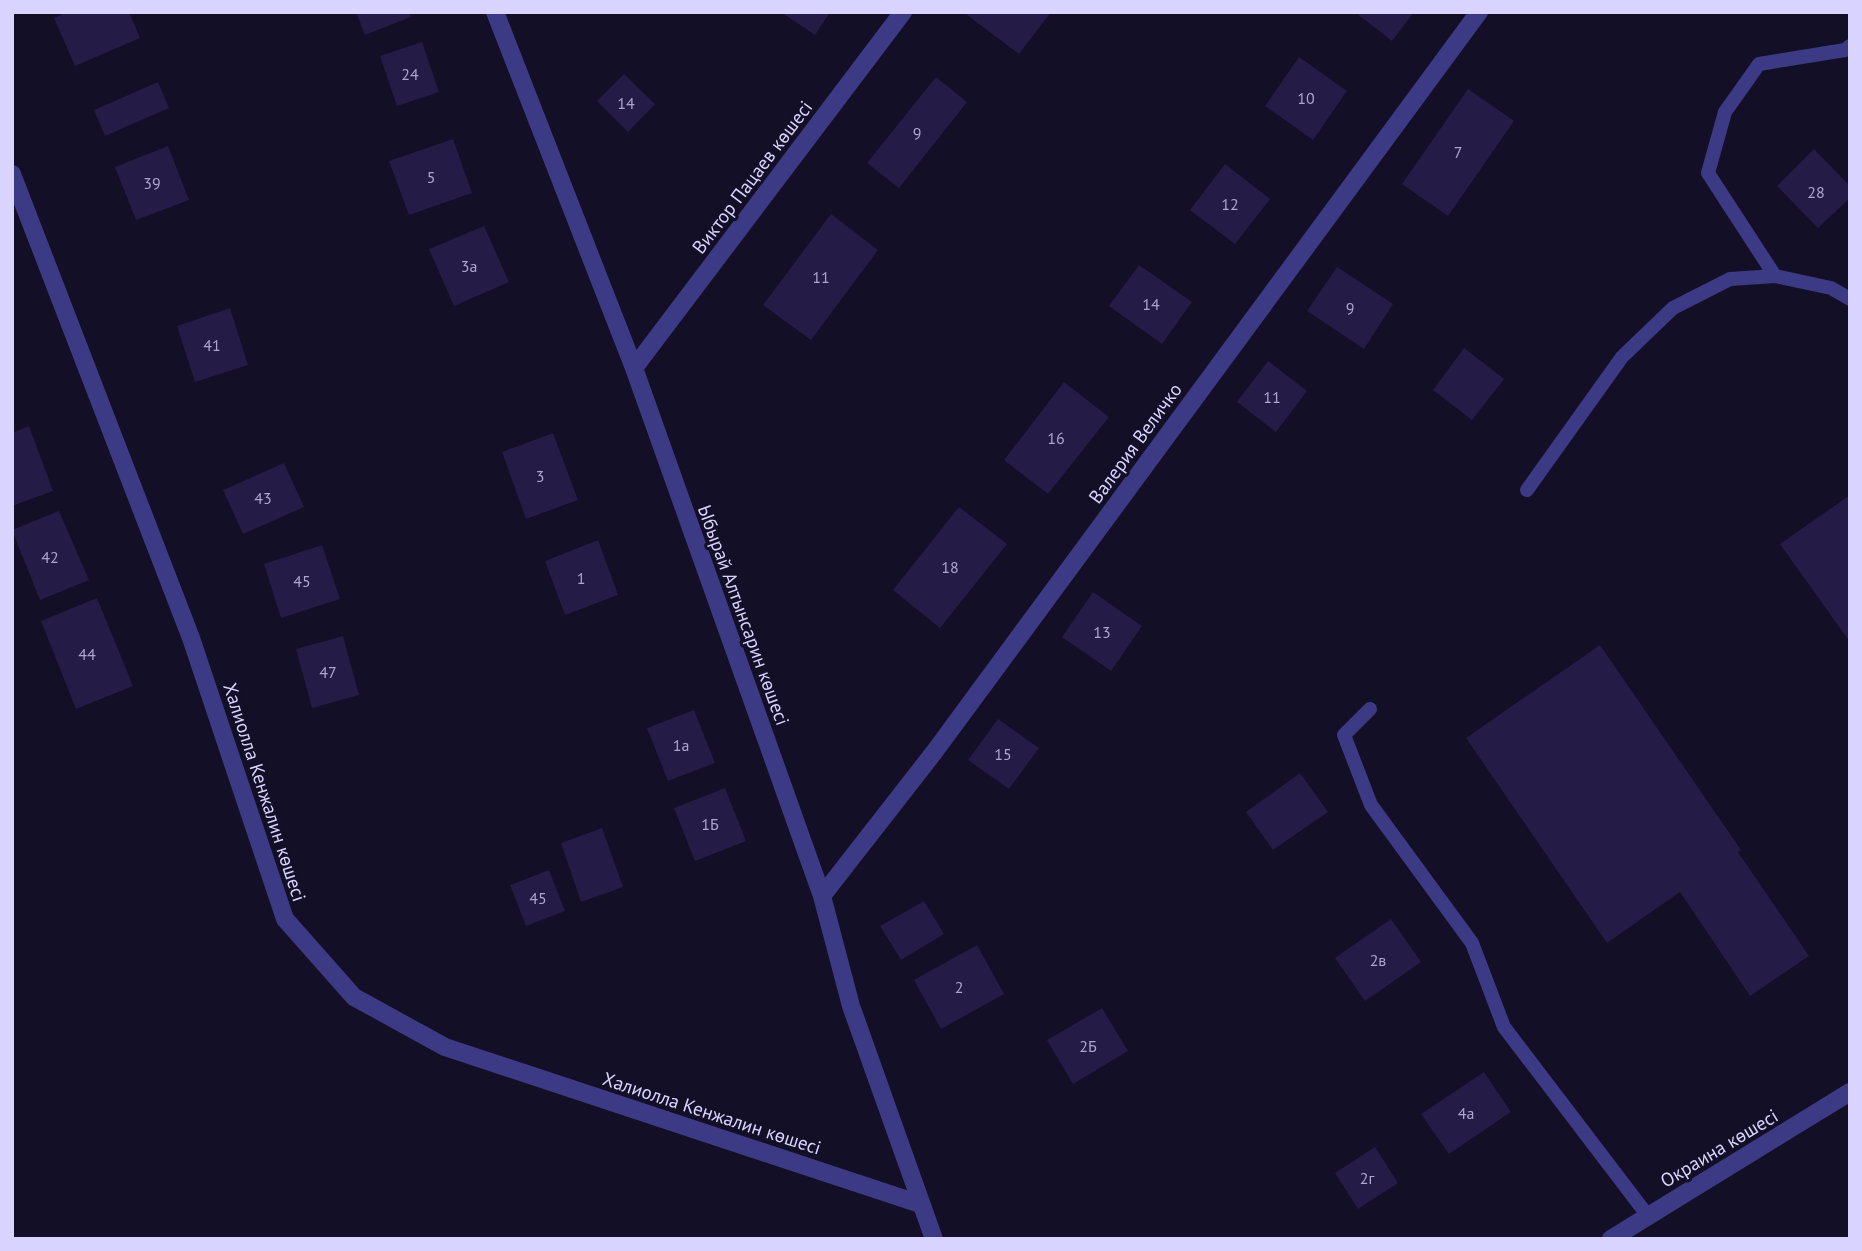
<svg xmlns="http://www.w3.org/2000/svg" width="1862" height="1251" font-family="'PT Sans',sans-serif">
	<style>
		.building { fill: #241b47 }
		.lines { fill: none; stroke-linecap: round; stroke-linejoin: round }
		.service { stroke: #3d3a85; stroke-width: 14 }
		.minor { stroke: #3d3a85; stroke-width: 18 }
		.tertiary { stroke: #3d3a85; stroke-width: 18 }
		.labels { text-anchor: middle; stroke-width: 6; stroke-linejoin: round; paint-order: stroke }
		.number-label { font-size: 16px; fill: #aca6d1 }
		.street-label { font-size: 19px; fill: #d9d4ff; stroke: #130f26 }
	</style>
	<rect width="100%" height="100%" fill="#130f26"/>
	<g class="building">
		<path d="M67,12h62l11,26 -65,28 -21,-48z"/>
		<path d="M356,12h53l2,5 -46,18z"/>
		<path d="M781,12h49l-15,23z"/>
		<path d="M969,12h82l-32,42 -52,-39z"/>
		<path d="M1355,12h59l-22,29z"/>
		<path d="M422,42l17,50 -42,14 -17,-50z"/>
		<path d="M1299,57l48,34 -34,49 -48,-34z"/>
		<path d="M624,74l31,30 -27,28 -31,-31z"/>
		<path d="M936,77l31,25 -68,86 -32,-25z"/>
		<path d="M158,82l11,26 -64,28 -11,-26z"/>
		<path d="M1468,89l46,32 -66,95 -46,-32z"/>
		<path d="M453,139l19,54 -63,22 -20,-54z"/>
		<path d="M168,146l21,54 -53,20 -21,-53z"/>
		<path d="M1814,149l36,37v12l-32,30 -41,-42z"/>
		<path d="M1225,164l45,35 -35,45 -45,-34z"/>
		<path d="M831,214l47,36 -67,90 -48,-35z"/>
		<path d="M484,226l25,56 -55,24 -25,-57z"/>
		<path d="M1139,265l53,37 -30,42 -53,-38z"/>
		<path d="M1337,267l56,37 -29,45 -57,-38z"/>
		<path d="M230,308l18,57 -53,17 -18,-56z"/>
		<path d="M1464,348l40,31 -32,41 -39,-30z"/>
		<path d="M1268,361l39,30 -31,41 -39,-30z"/>
		<path d="M1064,382l45,35 -61,77 -44,-34z"/>
		<path d="M29,426l24,65 -41,15v-73z"/>
		<path d="M553,433l25,67 -52,19 -24,-67z"/>
		<path d="M284,463l20,44 -61,27 -20,-44z"/>
		<path d="M1850,495v147l-70,-98z"/>
		<path d="M959,507l48,37 -67,84 -47,-38z"/>
		<path d="M59,511l30,69 -49,20 -28,-70z"/>
		<path d="M598,540l20,55 -53,20 -20,-54z"/>
		<path d="M322,545l18,54 -59,19 -17,-54z"/>
		<path d="M1093,592l49,34 -31,45 -49,-34z"/>
		<path d="M97,598l36,88 -57,23 -35,-88z"/>
		<path d="M343,636l16,59 -47,13 -16,-59z"/>
		<path d="M1600,645l141,205 -3,2 71,104 -59,40 -70,-104 -73,51 -141,-205z"/>
		<path d="M694,710l21,53 -47,18 -21,-53z"/>
		<path d="M998,719l41,29 -30,41 -41,-29z"/>
		<path d="M1300,773l28,39 -55,38 -27,-38z"/>
		<path d="M725,788l21,53 -51,20 -21,-53z"/>
		<path d="M602,828l21,59 -42,15 -20,-59z"/>
		<path d="M549,870l16,41 -39,15 -16,-41z"/>
		<path d="M924,901l20,33 -43,26 -21,-34z"/>
		<path d="M1391,919l30,43 -56,39 -30,-43z"/>
		<path d="M977,945l27,49 -63,35 -27,-49z"/>
		<path d="M1102,1008l26,43 -55,33 -26,-44z"/>
		<path d="M1484,1072l27,40 -62,42 -28,-40z"/>
		<path d="M1375,1147l23,36 -40,26 -23,-36z"/>
	</g>
	<g class="lines">
		<g class="service">
			<path d="M1775,276l-67,-103 17,-61 34,-48 86,-14 5,-4"/>
			<path d="M1527,490l95,-133 51,-49 57,-29 45,-3 56,12 19,11"/>
			<path d="M1370,709l-26,26 27,70 101,138 32,84 144,189"/>
		</g>
		<g class="minor">
			<path d="M495,12l139,356 188,528 29,110 83,233"/>
			<path d="M12,174l179,464 94,281 69,78 91,50 475,157"/>
			<path d="M634,368l269,-356"/>
			<path d="M822,896l113,-145 544,-739"/>
		</g>
		<path class="tertiary" d="M1611,1239l239,-147"/>
	</g>
	<g class="labels">
		<g class="number-label">
			<text x="410" y="80">24</text>
			<text x="1306" y="104">10</text>
			<text x="626" y="109">14</text>
			<text x="917" y="139">9</text>
			<text x="1458" y="158">7</text>
			<text x="431" y="183">5</text>
			<text x="152" y="189">39</text>
			<text x="1816" y="198">28</text>
			<text x="1230" y="210">12</text>
			<text x="469" y="272">3а</text>
			<text x="821" y="283">11</text>
			<text x="1151" y="310">14</text>
			<text x="1350" y="314">9</text>
			<text x="212" y="351">41</text>
			<text x="1272" y="403">11</text>
			<text x="1056" y="444">16</text>
			<text x="540" y="482">3</text>
			<text x="263" y="504">43</text>
			<text x="50" y="563">42</text>
			<text x="950" y="573">18</text>
			<text x="581" y="584">1</text>
			<text x="302" y="587">45</text>
			<text x="1102" y="638">13</text>
			<text x="87" y="660">44</text>
			<text x="328" y="678">47</text>
			<text x="681" y="751">1а</text>
			<text x="1003" y="760">15</text>
			<text x="710" y="830">1Б</text>
			<text x="538" y="904">45</text>
			<text x="1378" y="966">2в</text>
			<text x="959" y="993">2</text>
			<text x="1088" y="1052">2Б</text>
			<text x="1466" y="1119">4а</text>
			<text x="1367" y="1184">2г</text>
		</g>
		<g class="street-label">
			<text transform="translate(752 177) rotate(-53)" y="7">Виктор Пацаев көшесі</text>
			<text transform="translate(1135 443) rotate(-54)" y="7">Валерия Величко</text>
			<text transform="translate(744 615) rotate(70)" y="7">Ыбырай Алтынсарин көшесі</text>
			<text transform="translate(265 792) rotate(72)" y="7">Халиолла Кенжалин көшесі</text>
			<text transform="translate(712 1113) rotate(18)" y="7">Халиолла Кенжалин көшесі</text>
			<text transform="translate(1719 1148) rotate(-31)" y="7">Окраина көшесі</text>
		</g>
	</g>
	<rect width="1862" height="1251" fill="none" stroke="#d9d4ff" stroke-width="28"/>
</svg>
